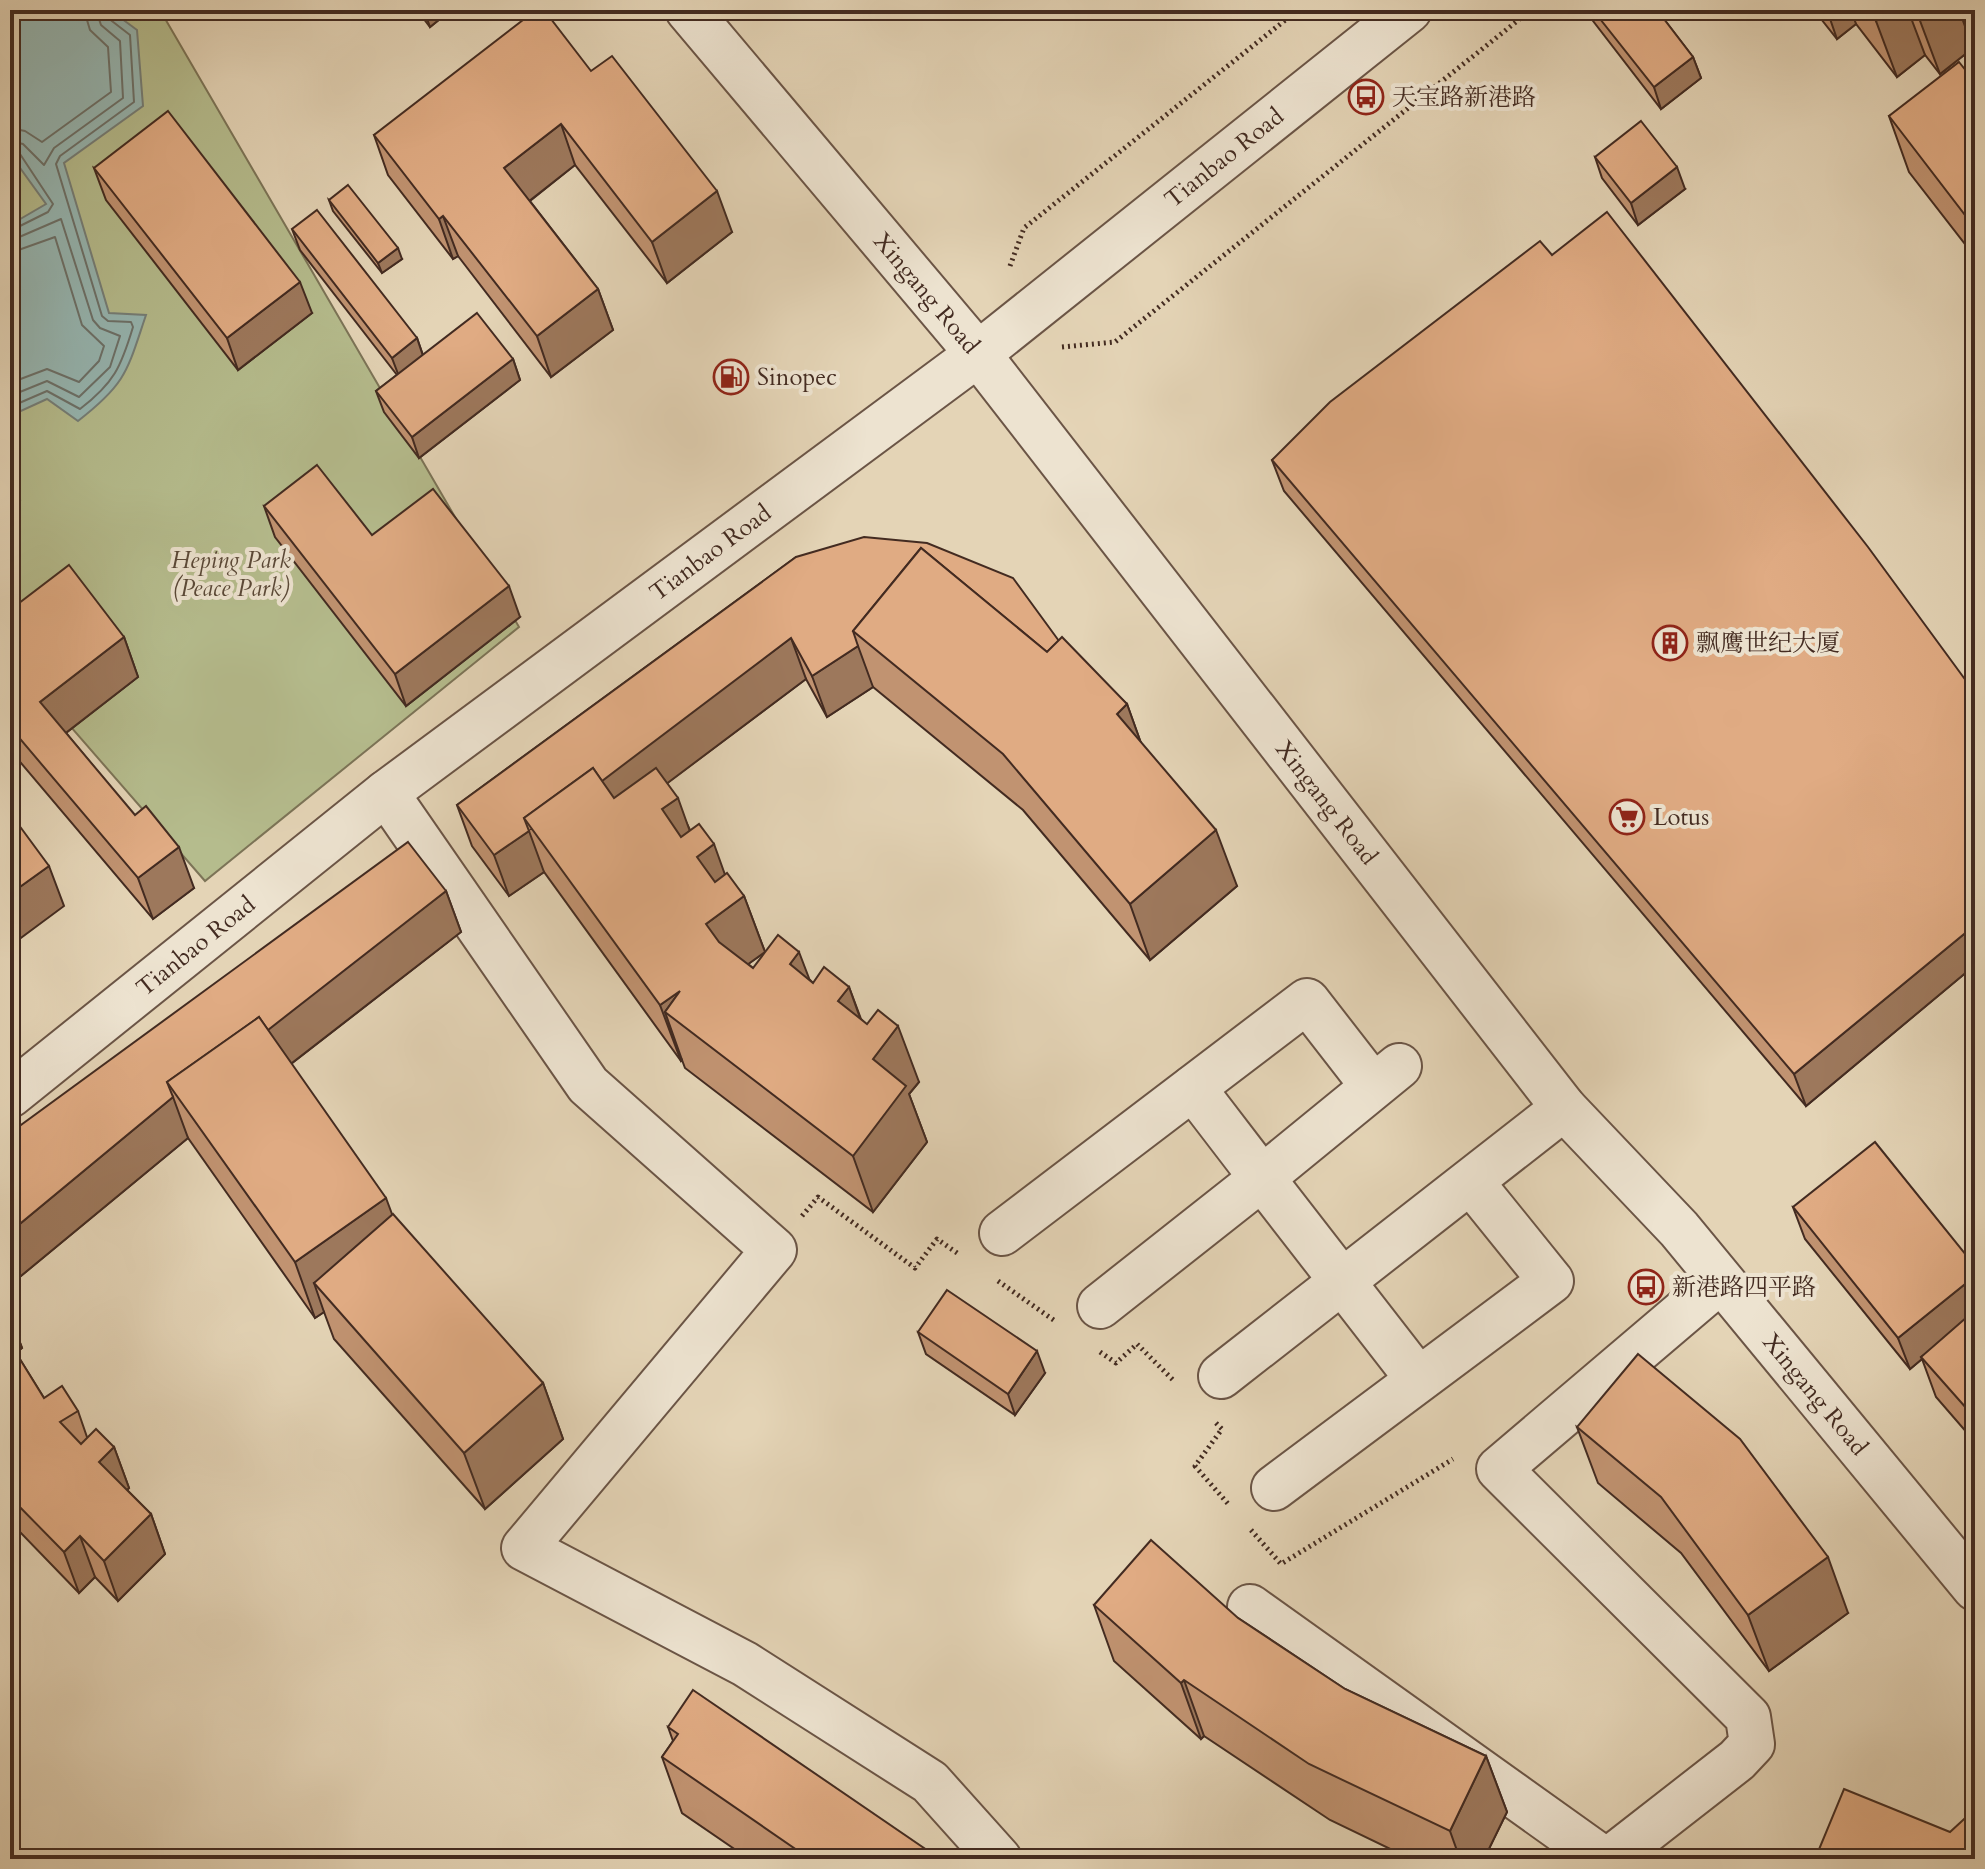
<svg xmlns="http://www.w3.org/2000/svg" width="1985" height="1869" font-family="Cardo,'Noto Serif SC',serif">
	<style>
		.green { fill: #b5bc8d; stroke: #7c7457; stroke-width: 2 }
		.water { fill: #96b7b3; stroke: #757f79; stroke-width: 2 }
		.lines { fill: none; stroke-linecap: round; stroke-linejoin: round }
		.shore { stroke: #6c716a; stroke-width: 2 }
		.minor-casing { stroke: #6b5546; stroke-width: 48 }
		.path { stroke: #432b21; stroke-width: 5; stroke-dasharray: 2 4; stroke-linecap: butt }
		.minor { stroke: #ede3d0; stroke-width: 44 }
		.wall { fill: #c19371; stroke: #432b21; stroke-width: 2 }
		.shaded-wall { fill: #9d785c; stroke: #432b21; stroke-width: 2 }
		.building { fill: #e0ab83; stroke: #432b21; stroke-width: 2 }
		.labels { text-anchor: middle; stroke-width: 8; stroke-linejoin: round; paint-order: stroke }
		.poi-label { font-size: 24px; fill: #432b21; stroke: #ede3d0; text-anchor: start }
		.street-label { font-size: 24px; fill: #432b21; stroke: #ede3d0 }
		.park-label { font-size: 24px; font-style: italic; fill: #5a4837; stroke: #ede3d0 }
	</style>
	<rect width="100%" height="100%" fill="#e4d4b6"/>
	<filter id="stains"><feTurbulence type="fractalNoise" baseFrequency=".0025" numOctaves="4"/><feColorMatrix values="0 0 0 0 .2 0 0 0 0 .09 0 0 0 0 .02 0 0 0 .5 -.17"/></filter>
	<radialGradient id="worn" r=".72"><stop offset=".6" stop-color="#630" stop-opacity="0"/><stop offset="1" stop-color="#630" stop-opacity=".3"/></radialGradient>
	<path class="green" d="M10,10h150l359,617 -314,254 -195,-224z"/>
	<path class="water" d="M10,10h100l27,20 6,76 -79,57 45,150 37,2c-19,56 -19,68 -68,106l-31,-22 -37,17v-191l36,-21 -36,-50z"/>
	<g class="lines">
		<g class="shore">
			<path d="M10,128l15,3 17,11 69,-50 -3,-45 -18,-17 -6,-20"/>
			<path d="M10,141l13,3 21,21 10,-17 69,-50 -3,-57 -19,-16 -5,-15"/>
			<path d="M10,151l10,3 33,50 -5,8 -38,19"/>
			<path d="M10,241l51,-22 32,101 7,8 20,8 -10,31 -31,30 -32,-16 -37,15"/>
			<path d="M10,253l45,-16 27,88 22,21 -5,15 -20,21 -32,-13 -37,14"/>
			<path d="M10,407l37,-16 33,18c34,-26 41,-42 53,-82l-2,-5 -23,-1 -6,-5 -46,-152 4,-8 74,-54 -4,-67 -22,-17 -2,-8"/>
		</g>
		<g class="minor-casing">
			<g id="minor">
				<path id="s1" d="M688,10l290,344 586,754 115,121 296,359"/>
				<path d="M386,793l202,292 186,165 -250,298 221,116 185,118 69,77"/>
				<path d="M1193,1088l69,90 137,-112"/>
				<path id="s2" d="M10,1095l376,-302 592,-439 431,-344"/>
				<path d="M1002,1233l305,-232 66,85"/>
				<path d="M1100,1306l162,-128 156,201"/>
				<path d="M1221,1376l343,-268"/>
				<path d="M1274,1488l277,-207 -80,-99"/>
				<path d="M1250,1607l353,252"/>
				<path d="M1610,1859l127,-99 15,-16 -4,-27 -249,-248 221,-188"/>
			</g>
		</g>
		<g class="path">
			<path d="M1010,266l14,-38 274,-218"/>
			<path d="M1062,347l53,-5 416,-332"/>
			<path d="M802,1216l16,-19 97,71 22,-29 23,16"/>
			<path d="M998,1281l57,40"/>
			<path d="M1100,1352l16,11 21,-19 38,38"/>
			<path d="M1216,1423l6,6 -27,37 34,39"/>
			<path d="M1251,1530l30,34 172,-105"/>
		</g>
		<use href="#minor" class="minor"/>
	</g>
	<g class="wall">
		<path d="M417,10h34l-21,17z"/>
		<path d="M1587,10h70l36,47 8,21 -40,31 -71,-92z"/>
		<path d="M1814,10h145l14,38 -33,26 -15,-19 -28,22 -41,-53 -19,15z"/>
		<path d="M591,71l141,161 -65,51 -92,-118 -45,36 68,88 15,41 -62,47 -93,-121 -5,3 -65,-84 -14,-40z"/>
		<path d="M1975,82v175l-66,-85 -20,-56z"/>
		<path d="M1595,157l90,32 -47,36 -36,-47z"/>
		<path d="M94,168l218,145 -74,57 -132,-170z"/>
		<path d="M329,200l73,59 -20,14 -49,-62z"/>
		<path d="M292,229l125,109 6,17 90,4 7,21 -101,78 -35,-46 -8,-21 21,-16 -97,-125z"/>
		<path d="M1552,255l423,438v272l-169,141 -522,-615 -12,-31z"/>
		<path d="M264,506l108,29 148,82 -114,89 -131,-169z"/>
		<path d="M796,557l263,84 68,63 14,39 96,143 -87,74 -127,-150 -150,-123 -46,30 -21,-38 -139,104 23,47 35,45 19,21 21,56 -17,12 5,4 57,12 3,3 36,4 12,32 58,63 -10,12 18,48 -54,70 -188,-144 -3,-8 -1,1 -137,-189 -35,24 -37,-50 -15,-41z"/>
		<path d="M10,610l114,27 14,40 -72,56 128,155 -41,31 -143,-169z"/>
		<path d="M446,891l15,41 -170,132 101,151 151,168 20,56 -78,70 -151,-170 -10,-27 -9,6 -127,-180 -178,147v-152z"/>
		<path d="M1793,1207l182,59v176l-39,-45 -14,-38 -12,10 -105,-130z"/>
		<path d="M10,1316l12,32 -6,5 28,45 34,13 9,26 27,10 15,41 -2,2 24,24 14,40 -47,47 -23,-24 -16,16 -61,-63 -8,-20z"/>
		<path d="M918,1332l127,41 -30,42 -89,-61z"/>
		<path d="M1577,1427l271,186 -79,58 -88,-118 -83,-70z"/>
		<path d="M1094,1605l144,13 107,71 141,67 21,56 -23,47h-73l-81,-39 -126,-84 -3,3 -87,-78z"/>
		<path d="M668,1727l272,132h-191l-67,-46 -20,-56 11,-16z"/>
	</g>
	<g class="shaded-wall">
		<path d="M424,10h27l-21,17z"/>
		<path d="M1827,10h24l5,14 -19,15z"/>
		<path d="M1890,10h18l17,45 -28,22 -21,-56z"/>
		<path d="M1929,10h30l14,38 -33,26 -21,-56z"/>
		<path d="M1693,57l8,21 -40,31 -7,-22z"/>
		<path d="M561,124l14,41 -56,44 -15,-41z"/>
		<path d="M1677,167l8,22 -47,36 -7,-22z"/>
		<path d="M717,191l15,41 -65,51 -15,-41z"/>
		<path d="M443,216l15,40 -5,3 -14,-40z"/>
		<path d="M398,248l4,11 -20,14 -4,-10z"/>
		<path d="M300,282l12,31 -74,57 -11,-32z"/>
		<path d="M598,289l15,41 -62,47 -14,-41z"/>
		<path d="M417,338l7,21 -24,20 -8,-21z"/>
		<path d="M513,359l7,21 -101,78 -7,-21z"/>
		<path d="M10,472l10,28 -10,8z"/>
		<path d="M509,586l11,31 -114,89 -11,-32z"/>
		<path d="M124,637l14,40 -84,65 -14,-40z"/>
		<path d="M791,638l15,41 -193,145 -81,5z"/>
		<path d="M858,646l15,41 -46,30 -15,-41z"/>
		<path d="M1127,704l20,56 -30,-46z"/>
		<path d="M678,798l20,56 -16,11 -20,-56z"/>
		<path d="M1216,830l21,56 -87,74 -20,-56z"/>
		<path d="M529,831l15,41 -35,24 -15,-41z"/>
		<path d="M714,844l20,56 -17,13 -20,-56z"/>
		<path d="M179,847l15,41 -41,31 -15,-41z"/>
		<path d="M49,866l15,40 -54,40v-52z"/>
		<path d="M446,891l15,41 -182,141 -103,22z"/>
		<path d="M744,896l21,56 -39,28 -20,-56z"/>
		<path d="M1975,925v40l-169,141 -12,-32z"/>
		<path d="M799,952l21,55 -30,-43z"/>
		<path d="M849,987l20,56 -31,-42z"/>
		<path d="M680,991l-15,21 17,48 -1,1 -21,-56z"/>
		<path d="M898,1026l21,56 -10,12 18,48 -54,70 -20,-56 20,-97z"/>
		<path d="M173,1097l15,41 -178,147v-53z"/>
		<path d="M386,1198l21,56 -93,29 10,29 -9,6 -20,-56z"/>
		<path d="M1975,1276v41l-54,40 1,2 -12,10 -12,-31z"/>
		<path d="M10,1316l12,32 -12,9z"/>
		<path d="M1037,1351l8,22 -30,42 -7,-21z"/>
		<path d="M543,1383l20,56 -78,70 -21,-56z"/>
		<path d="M114,1447l15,41 -15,15 -15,-41z"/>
		<path d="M151,1514l14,40 -47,47 -14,-40z"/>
		<path d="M80,1536l15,41 -16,16 -15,-41z"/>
		<path d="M1828,1557l20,56 -79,58 -21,-56z"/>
		<path d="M1184,1680l20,56 -3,3 -20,-56z"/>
		<path d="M1486,1756l21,56 -23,47h-24l-10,-28z"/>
	</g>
	<g class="building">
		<path d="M536,10h8l47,61 21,-15 105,135 -65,51 -91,-118 -57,44 94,121 -61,47 -94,-120 -4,3 -65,-84z"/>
		<path d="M1593,10h64l36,47 -39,30z"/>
		<path d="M1868,10h22l-14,11z"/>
		<path d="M1913,10h16l-10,8z"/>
		<path d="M1959,62l16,20v146l-86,-112z"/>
		<path d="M168,111l132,171 -73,56 -133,-170z"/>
		<path d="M1641,121l36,46 -46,36 -36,-46z"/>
		<path d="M348,185l50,63 -20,15 -49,-63z"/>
		<path d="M317,210l100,128 -25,20 -100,-129z"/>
		<path d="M1607,212l261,335 107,146v232l-181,149 -522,-614 58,-58 210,-161 12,14z"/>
		<path d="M477,313l36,46 -101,78 -36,-46z"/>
		<path d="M317,465l55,70 61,-46 76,97 -114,88 -131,-168z"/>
		<path d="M864,537l63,6 86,35 46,63 -12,11 -126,-104 -68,83 5,15 -46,30 -21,-38 -189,143 -9,-13 -69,50 5,13 -35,24 -37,-50 339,-248z"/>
		<path d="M921,548l126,104 15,-15 65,67 -10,10 99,116 -86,74 -127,-150 -150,-123z"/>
		<path d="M69,565l55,72 -84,65 95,113 11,-9 33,41 -41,31 -128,-151v-117z"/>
		<path d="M593,768l21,30 42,-30 22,30 -16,11 19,28 18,-13 15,20 -17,13 18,25 12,-9 17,23 -38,28 13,18 34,26 25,-33 21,17 -9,12 23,19 11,-16 25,20 -11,14 29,23 11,-14 20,16 -25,33 33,27 -53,70 -188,-144 15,-21 -20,14 -136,-187z"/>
		<path d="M10,813l39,53 -39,28z"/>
		<path d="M408,842l38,49 -178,139 -9,-13 -92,65 6,15 -163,135v-99z"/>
		<path d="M259,1017l127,181 -91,64 -128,-180z"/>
		<path d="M1875,1142l100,124v10l-77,62 -105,-131z"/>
		<path d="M393,1214l150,169 -79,70 -150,-170z"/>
		<path d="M947,1290l90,61 -29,43 -90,-62z"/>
		<path d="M1975,1310v108l-54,-61z"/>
		<path d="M10,1343l34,55 18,-12 16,25 -18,11 21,22 15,-15 18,18 -15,15 52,52 -47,47 -24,-25 -16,16 -54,-55v-14l9,-8 -9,-9z"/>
		<path d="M1638,1354l102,85 88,118 -80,58 -87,-118 -84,-70z"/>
		<path d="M1151,1540l87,78 107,71 141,67 -36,75 -141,-67 -125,-84 -3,3 -87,-78z"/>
		<path d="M693,1690l247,169h-130l-148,-102 16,-23 -10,-7z"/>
		<path d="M1844,1789l106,43 25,-23v50h-160z"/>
	</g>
	<defs>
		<g id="bus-ring" transform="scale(1.8)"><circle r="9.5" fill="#ede3d0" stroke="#8f2418" stroke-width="1.5"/><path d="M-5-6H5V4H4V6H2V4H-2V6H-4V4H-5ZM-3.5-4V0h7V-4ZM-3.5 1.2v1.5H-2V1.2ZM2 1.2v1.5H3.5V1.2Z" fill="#8f2418"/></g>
		<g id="fuel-ring" transform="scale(1.8)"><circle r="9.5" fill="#ede3d0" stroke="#8f2418" stroke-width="1.5"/><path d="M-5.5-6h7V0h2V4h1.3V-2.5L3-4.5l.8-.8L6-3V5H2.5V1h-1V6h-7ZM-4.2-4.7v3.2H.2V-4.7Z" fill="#8f2418"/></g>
		<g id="building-ring" transform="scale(1.8)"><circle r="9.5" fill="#ede3d0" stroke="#8f2418" stroke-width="1.5"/><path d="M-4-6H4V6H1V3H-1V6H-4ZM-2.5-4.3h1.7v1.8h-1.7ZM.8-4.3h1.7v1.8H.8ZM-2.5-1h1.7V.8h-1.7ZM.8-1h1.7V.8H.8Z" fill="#8f2418"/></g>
		<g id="supermarket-ring" transform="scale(1.8)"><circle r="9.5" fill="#ede3d0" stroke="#8f2418" stroke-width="1.5"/><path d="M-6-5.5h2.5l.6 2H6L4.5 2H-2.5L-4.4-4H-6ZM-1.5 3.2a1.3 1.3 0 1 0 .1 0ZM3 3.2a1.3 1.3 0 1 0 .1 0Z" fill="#8f2418"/></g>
	</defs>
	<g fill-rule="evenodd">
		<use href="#bus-ring" x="1366" y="97"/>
		<use href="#fuel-ring" x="731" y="377"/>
		<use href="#building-ring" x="1670" y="643"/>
		<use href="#supermarket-ring" x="1627" y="817"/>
		<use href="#bus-ring" x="1646" y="1287"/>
	</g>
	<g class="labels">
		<g class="poi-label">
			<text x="1392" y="105">天宝路新港路</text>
			<text x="757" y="385">Sinopec</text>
			<text x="1696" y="651">飘鹰世纪大厦</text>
			<text x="1653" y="825">Lotus</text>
			<text x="1672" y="1295">新港路四平路</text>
		</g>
		<g class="street-label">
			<text dy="8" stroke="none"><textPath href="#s2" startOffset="1534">Tianbao Road</textPath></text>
			<text dy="8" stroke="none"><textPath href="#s1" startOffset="370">Xingang Road</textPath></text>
			<text dy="8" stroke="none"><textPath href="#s2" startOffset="886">Tianbao Road</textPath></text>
			<text dy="8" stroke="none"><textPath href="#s1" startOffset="1018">Xingang Road</textPath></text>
			<text dy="8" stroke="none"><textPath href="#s2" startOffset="238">Tianbao Road</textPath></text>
			<text dy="8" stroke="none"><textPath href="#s1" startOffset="1786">Xingang Road</textPath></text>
		</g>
		<g class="park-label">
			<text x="231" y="568">Heping Park<tspan x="231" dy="28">(Peace Park)</tspan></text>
		</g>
	</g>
	<rect width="1985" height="1869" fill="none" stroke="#e4d4b6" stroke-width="40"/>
	<rect x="12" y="12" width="1961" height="1845" fill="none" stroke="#432b21" stroke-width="4"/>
	<rect x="20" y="20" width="1945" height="1829" fill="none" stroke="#432b21" stroke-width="2"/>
	<rect width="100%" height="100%" filter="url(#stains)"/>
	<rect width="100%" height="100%" fill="url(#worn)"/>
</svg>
